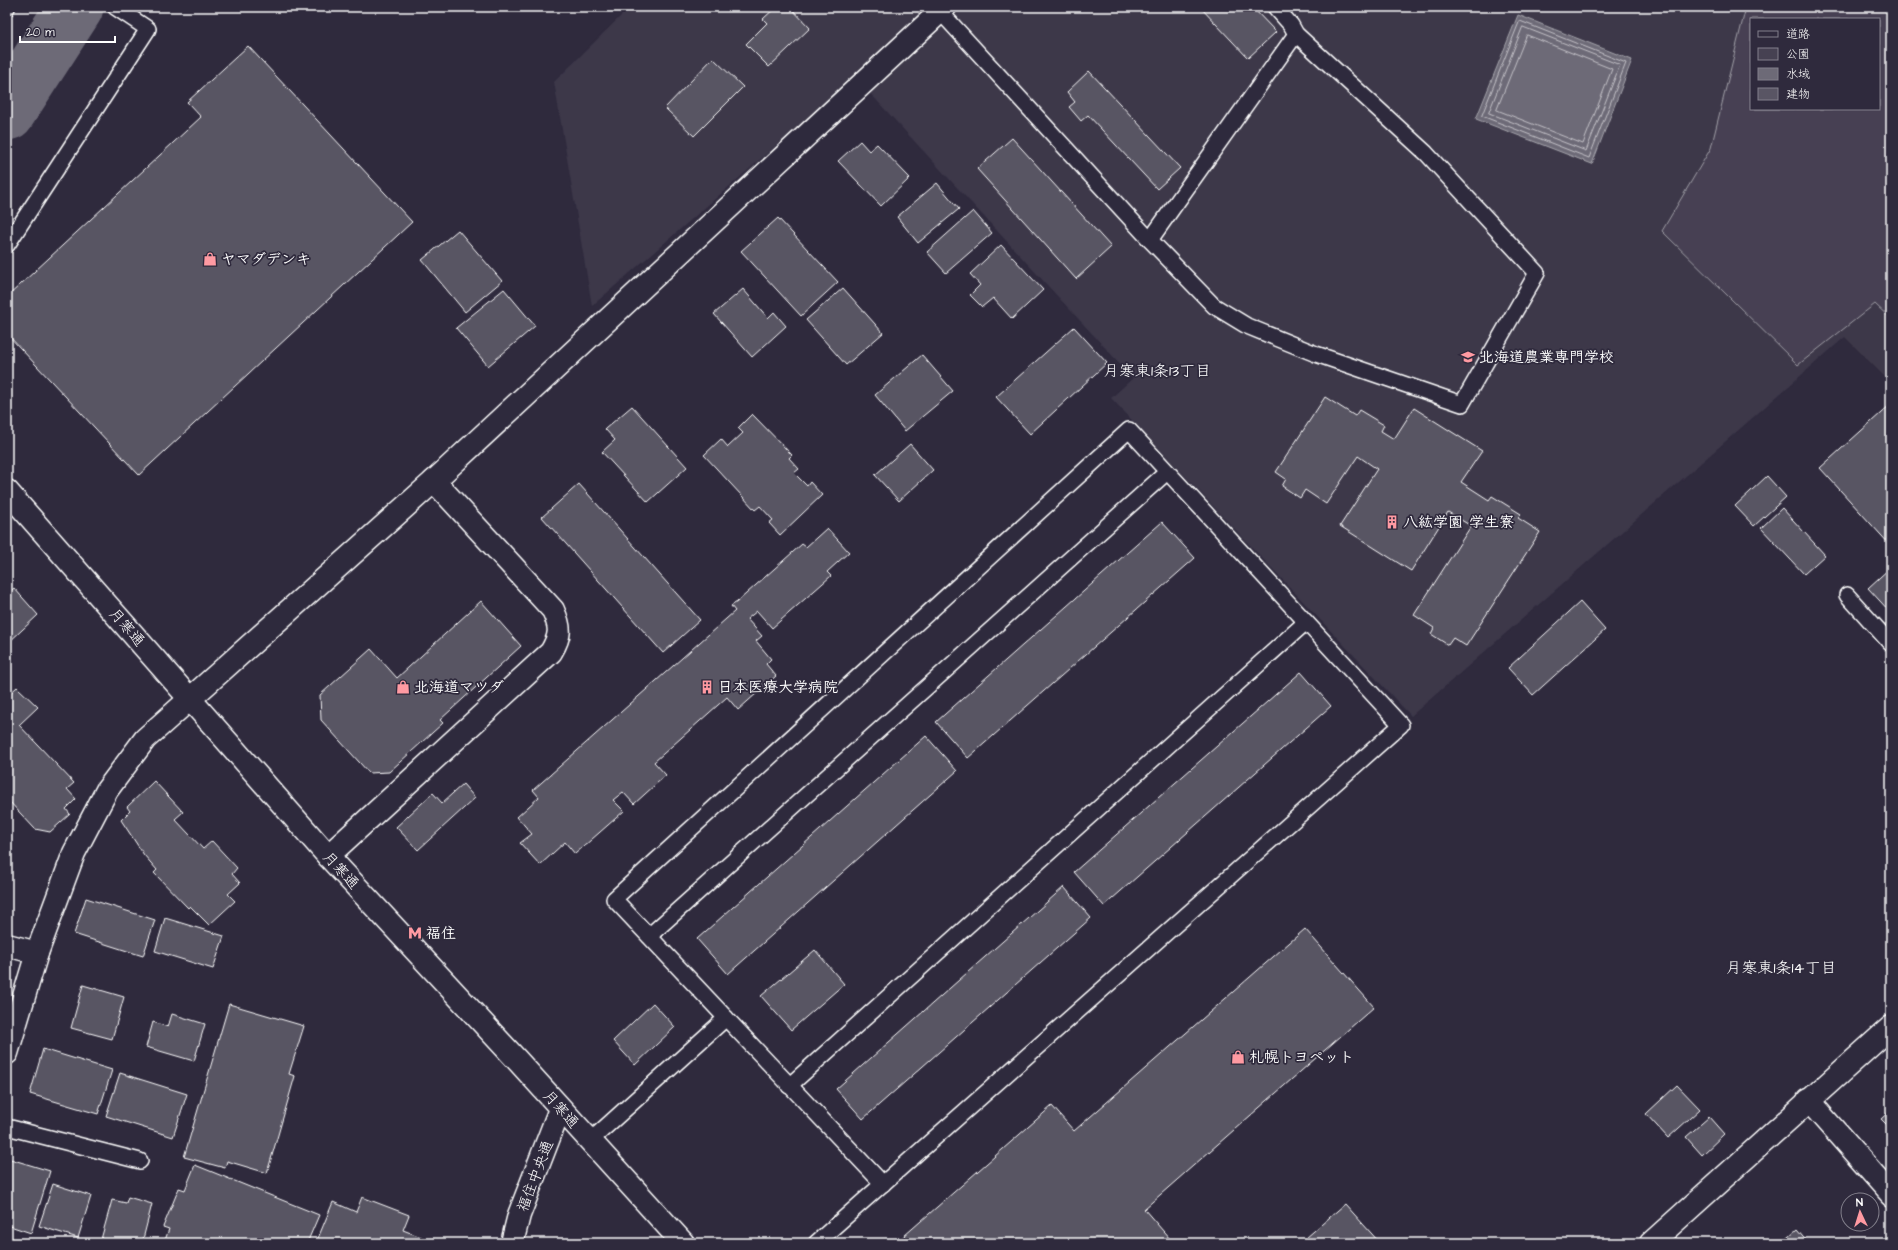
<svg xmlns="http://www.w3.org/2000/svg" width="1898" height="1250" font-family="'Architects Daughter','Klee One',sans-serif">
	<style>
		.built { fill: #3c3749; fill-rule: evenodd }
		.green { fill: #464152; stroke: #a2a0a8; fill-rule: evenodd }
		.water { fill: #6d6a77; stroke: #a7a6ad }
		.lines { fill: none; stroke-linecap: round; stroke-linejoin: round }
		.shore { stroke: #c5c3c9; stroke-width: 1 }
		.river { stroke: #6d6a77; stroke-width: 57 }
		.building { fill: #595564; stroke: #fff }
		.lane-casing { stroke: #fff; stroke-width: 18 }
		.street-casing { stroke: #fff; stroke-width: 25 }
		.secondary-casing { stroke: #fff; stroke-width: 25 }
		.highway-casing { stroke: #fff; stroke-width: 25 }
		.lane { stroke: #2f2a3d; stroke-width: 15 }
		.street { stroke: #2f2a3d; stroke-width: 22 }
		.secondary { stroke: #2f2a3d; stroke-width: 22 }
		.highway { stroke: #2f2a3d; stroke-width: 22 }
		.labels { text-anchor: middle; stroke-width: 3.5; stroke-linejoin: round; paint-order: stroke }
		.poi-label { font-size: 15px; font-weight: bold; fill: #fff; stroke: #2f2a3d; text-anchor: start }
		.street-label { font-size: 15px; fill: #fff; stroke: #2f2a3d }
		.neighbourhood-label { font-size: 16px; fill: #fff; stroke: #2f2a3d }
	</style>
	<rect width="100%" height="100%" fill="#2f2a3d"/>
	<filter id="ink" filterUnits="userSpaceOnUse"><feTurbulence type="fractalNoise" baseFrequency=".025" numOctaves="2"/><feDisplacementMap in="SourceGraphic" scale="8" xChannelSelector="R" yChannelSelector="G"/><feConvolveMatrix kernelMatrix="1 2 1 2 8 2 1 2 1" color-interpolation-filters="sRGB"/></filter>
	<g filter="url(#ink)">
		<path class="built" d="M630,7h1261v376l-46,-46 -434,379 -300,-318 22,-20 -278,-301 -263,229 -38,-224zM1751,19h128v90h-128z"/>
		<path class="green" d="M1746,7h145v312l-16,-15 -77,61 -136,-134 49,-83zM1751,19h128v90h-128z"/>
		<path class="water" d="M1518,15l114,45 -40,104 -116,-45z"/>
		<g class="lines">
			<g class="shore">
				<path d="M1520,21l106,42 -37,95 -107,-42z"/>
				<path d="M1523,27l97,38 -34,86 -97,-38z"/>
				<path d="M1527,35l85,34 -29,75 -86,-34z"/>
			</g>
			<path class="river" d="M7,112l68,-105"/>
		</g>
		<g class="building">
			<path d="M776,7h14l20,21 -41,39 -23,-23 21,-21 -4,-4z"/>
			<path d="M1200,7h52l24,25 -28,26z"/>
			<path d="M248,46l164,176 -273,253 -132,-141v-37l194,-180 -14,-15z"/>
			<path d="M713,58l30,29 -49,49 -29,-28z"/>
			<path d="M1089,71l91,97 -23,21 -69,-74 -7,6 -12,-14 6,-5 -8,-10z"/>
			<path d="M1012,138l99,109 -35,32 -99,-110z"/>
			<path d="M860,141l9,10 8,-7 33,34 -29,28 -43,-45z"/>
			<path d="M937,183l22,26 -41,34 -21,-26z"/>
			<path d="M973,211l19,22 -46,40 -19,-21z"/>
			<path d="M778,218l60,64 -37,34 -60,-65z"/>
			<path d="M458,230l44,51 -37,31 -43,-52z"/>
			<path d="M1001,245l42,45 -31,29 -19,-21 -11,9 -12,-12 10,-10 -10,-11z"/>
			<path d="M843,288l40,45 -37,32 -40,-45z"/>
			<path d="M504,289l31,37 -47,40 -32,-38z"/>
			<path d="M743,289l25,29 6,-6 12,14 -34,31 -38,-43z"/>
			<path d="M1074,327l33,36 -77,71 -34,-37z"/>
			<path d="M922,355l31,36 -48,40 -30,-36z"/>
			<path d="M1325,397l30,19 4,-6 25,15 -3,6 13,8 20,-31 68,43 -21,31 28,18 3,-4 29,18 -3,4 22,14 -74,114 -13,-8 -5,7 -17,-11 3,-6 -20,-13 57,-89 -23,-14 -37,59 -71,-45 37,-57 -19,-13 -32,48 -21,-14 -5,8 -18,-12 4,-7 -10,-7z"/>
			<path d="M1891,404v142l-71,-78z"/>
			<path d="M632,406l55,61 -39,35 -46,-50 13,-12 -10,-11z"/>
			<path d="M752,414l40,41 -3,3 10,11 -5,4 13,13 3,-4 12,13 -42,40 -11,-12 4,-3 -13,-14 -5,4 -51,-55 17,-16 7,8 15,-14 -5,-5z"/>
			<path d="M910,444l23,26 -34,31 -24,-26z"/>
			<path d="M1767,476l19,21 -32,29 -19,-20z"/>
			<path d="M579,484l121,136 -37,33 -121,-136z"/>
			<path d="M1782,508l43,47 -21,19 -43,-46z"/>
			<path d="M1162,522l33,36 -227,200 -32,-36z"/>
			<path d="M827,528l22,24 -22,20 4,4 -59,52 -15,-17 -10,8 15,17 -6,5 15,18 -5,5 10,12 -38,34 -11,-13 -73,65 12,13 -32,29 -11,-12 -10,8 11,11 -49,43 -10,-12 -25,23 -20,-22 12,-9 -15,-17 22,-20 -6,-7 202,-179 -4,-5 6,-4 65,-58 4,3z"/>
			<path d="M1891,567v46l-23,-25z"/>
			<path d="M14,588l24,27 -31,29v-50z"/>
			<path d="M481,601l40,45 -81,74 3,3 -54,49 -20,1 -48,-53 -1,-25 51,-46 26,29z"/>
			<path d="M1580,602l25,28 -72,65 -25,-27z"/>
			<path d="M1301,672l30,34 -227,200 -30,-34z"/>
			<path d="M17,687l21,20 -19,18 55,58 -7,6 9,10 -10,10 4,5 -20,18 -15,-3 -28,-30v-103z"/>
			<path d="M926,736l31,35 -229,203 -31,-35z"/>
			<path d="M154,781l29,31 -8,7 28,30 9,-8 25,27 -5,6 8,9 -12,11 7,7 -26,24 -19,-19 -2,2 -34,-35 3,-3 -13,-15 -23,-35 9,-9 -3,-4z"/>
			<path d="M463,784l12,14 -57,52 -22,-23 37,-34 9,10z"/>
			<path d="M1064,887l27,31 -228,201 -27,-30z"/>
			<path d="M86,898l69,22 -12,36 -69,-22z"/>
			<path d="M165,918l59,18 -11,33 -58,-18z"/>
			<path d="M1305,929l69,78 -230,202 26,30 -4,4h-270l156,-137 22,25z"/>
			<path d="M815,950l29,34 -53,46 -30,-34z"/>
			<path d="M83,985l41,12 -12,42 -41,-11z"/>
			<path d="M653,1003l22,24 -40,38 -22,-24z"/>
			<path d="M229,1004l75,22 -15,48 6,2 -28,97 -40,-12 -2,7 -41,-11z"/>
			<path d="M172,1014l33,10 -11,37 -48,-14 7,-25 15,5z"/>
			<path d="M43,1049l69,21 -14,44 -68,-20z"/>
			<path d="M120,1073l67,21 -14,43 -67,-21z"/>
			<path d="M1677,1085l23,24 -32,29 -22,-24z"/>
			<path d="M1891,1110v19l-10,-10z"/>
			<path d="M1709,1117l15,17 -22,21 -16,-18z"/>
			<path d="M7,1158l43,13 -19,62 -24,-8z"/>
			<path d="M195,1165l124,50 -12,28h-143l5,-14 -6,-2 16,-39 6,2z"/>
			<path d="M53,1184l38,12 -13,42 -39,-12z"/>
			<path d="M128,1197l24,7 -10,39h-42l12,-43 14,3z"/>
			<path d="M362,1197l47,18 -6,15 26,10 -1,3h-112l17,-41 23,10z"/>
			<path d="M1345,1204l35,39h-70l-4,-5z"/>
			<path d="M1796,1229l12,14h-28z"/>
			<path d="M7,1237l21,6h-21z"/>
		</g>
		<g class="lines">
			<g class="lane-casing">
				<g id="lane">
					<path d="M936,7l214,233 64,66 33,20 69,28 146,50 75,-131 -111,-120 -130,-119 -5,-9 -16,-18"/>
					<path d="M7,8v-1"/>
					<path d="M1150,240l146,-206"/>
					<path d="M7,245l141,-216 -33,-22"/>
					<path d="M1847,595l44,49"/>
					<path d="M649,936l518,-464"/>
					<path d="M726,1018l157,166"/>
					<path d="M789,1086l517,-464"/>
					<path d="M7,1127l133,34"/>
					<path d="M590,1141l136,-123 -112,-119 515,-469 272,295 -585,518"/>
				</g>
			</g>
			<g class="street-casing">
				<g id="street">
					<path d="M328,856l223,-204c10,-17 10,-24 2,-42l-119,-129"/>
					<path d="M7,945l30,8"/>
					<path d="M7,1053l30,-100 37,-100 33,-63 38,-51 289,-258 511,-474"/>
					<path d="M1808,1100l83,94"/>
					<path d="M1651,1243l240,-216"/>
				</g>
			</g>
			<g class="secondary-casing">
				<path id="secondary" d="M512,1243l7,-28 41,-106"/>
			</g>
			<g class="highway-casing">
				<path id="highway" d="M7,491l321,365 189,204 166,183"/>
			</g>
			<use href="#lane" class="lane"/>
			<use href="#street" class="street"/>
			<use href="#secondary" class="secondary"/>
			<use href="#highway" class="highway"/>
		</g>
	</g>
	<defs>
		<g id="shop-bare" transform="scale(1.08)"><path d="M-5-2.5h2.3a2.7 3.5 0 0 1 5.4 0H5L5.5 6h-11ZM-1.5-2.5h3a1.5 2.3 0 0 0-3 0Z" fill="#ff9aa2" stroke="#2f2a3d" stroke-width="2.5" paint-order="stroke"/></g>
		<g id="university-bare" transform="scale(1.08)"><path d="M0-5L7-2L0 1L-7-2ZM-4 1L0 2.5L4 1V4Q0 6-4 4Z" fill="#ff9aa2" stroke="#2f2a3d" stroke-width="2.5" paint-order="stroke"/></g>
		<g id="building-bare" transform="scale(1.08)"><path d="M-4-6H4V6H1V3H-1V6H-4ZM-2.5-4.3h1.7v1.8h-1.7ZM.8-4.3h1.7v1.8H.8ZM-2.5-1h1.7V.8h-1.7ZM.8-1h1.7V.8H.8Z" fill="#ff9aa2" stroke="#2f2a3d" stroke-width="2.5" paint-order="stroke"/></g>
		<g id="metro-bare" transform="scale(1.08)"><path d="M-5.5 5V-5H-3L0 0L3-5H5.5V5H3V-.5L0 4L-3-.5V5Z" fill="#ff9aa2" stroke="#2f2a3d" stroke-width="2.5" paint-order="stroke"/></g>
	</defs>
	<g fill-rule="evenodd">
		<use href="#shop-bare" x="210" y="259"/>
		<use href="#university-bare" x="1468" y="357"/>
		<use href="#building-bare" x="1392" y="522"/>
		<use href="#shop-bare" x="403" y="687"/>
		<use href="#building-bare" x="707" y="687"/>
		<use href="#metro-bare" x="415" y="933"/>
		<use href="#shop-bare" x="1238" y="1057"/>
	</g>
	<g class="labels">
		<g class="poi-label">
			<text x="221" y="264">ヤマダデンキ</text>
			<text x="1479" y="362">北海道農業専門学校</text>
			<text x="1403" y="527">八紘学園 学生寮</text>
			<text x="414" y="692">北海道マツダ</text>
			<text x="718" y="692">日本医療大学病院</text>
			<text x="426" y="938">福住</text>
			<text x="1249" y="1062">札幌トヨペット</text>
		</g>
		<g class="street-label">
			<text transform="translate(127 627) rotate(49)" y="5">月寒通</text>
			<text transform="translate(341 870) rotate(47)" y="5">月寒通</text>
			<text transform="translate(561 1109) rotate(48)" y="5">月寒通</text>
			<text transform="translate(535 1176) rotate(-69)" y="5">福住中央通</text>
		</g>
		<g class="neighbourhood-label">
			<text x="1157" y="376">月寒東1条13丁目</text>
			<text x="1781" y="973">月寒東1条14丁目</text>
		</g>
	</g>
	<rect width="1898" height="1250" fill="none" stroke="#2f2a3d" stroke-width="24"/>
	<rect x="12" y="12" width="1874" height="1226" fill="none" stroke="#fff" stroke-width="1.5" filter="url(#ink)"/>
	<rect x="1750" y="18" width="130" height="92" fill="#2f2a3d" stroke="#827f8b"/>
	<rect x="1758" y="31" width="20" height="6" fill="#2f2a3d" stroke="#827f8b"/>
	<text x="1786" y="38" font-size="12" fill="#ffffff">道路</text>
	<rect x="1758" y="48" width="20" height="12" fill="#464152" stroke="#827f8b"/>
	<text x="1786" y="58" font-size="12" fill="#ffffff">公園</text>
	<rect x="1758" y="68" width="20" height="12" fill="#6d6a77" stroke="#827f8b"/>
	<text x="1786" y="78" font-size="12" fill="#ffffff">水域</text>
	<rect x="1758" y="88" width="20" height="12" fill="#595564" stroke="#827f8b"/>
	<text x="1786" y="98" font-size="12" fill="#ffffff">建物</text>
	<g transform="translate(1860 1212) rotate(356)"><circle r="19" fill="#2f2a3d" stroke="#827f8b"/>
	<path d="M0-3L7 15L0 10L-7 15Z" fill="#ff9aa2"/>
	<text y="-6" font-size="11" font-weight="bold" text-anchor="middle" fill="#ffffff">N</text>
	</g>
	<path d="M20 36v6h95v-6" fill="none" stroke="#ffffff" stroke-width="2"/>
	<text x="26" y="36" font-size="12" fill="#ffffff" stroke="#2f2a3d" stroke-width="3" paint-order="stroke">20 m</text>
</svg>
